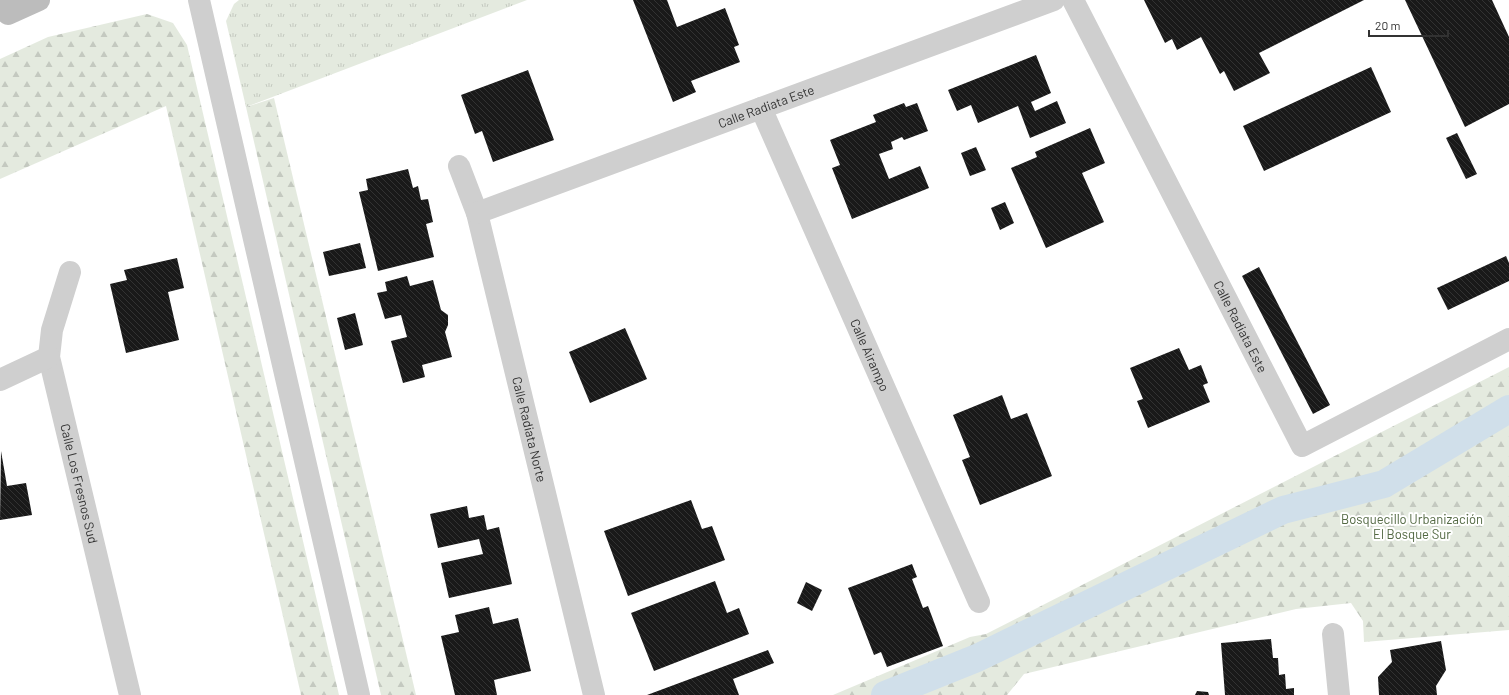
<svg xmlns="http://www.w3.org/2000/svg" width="1509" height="695" font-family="Barlow,sans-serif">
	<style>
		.grass { fill: url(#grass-tufts) }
		.forest { fill: url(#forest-firs) }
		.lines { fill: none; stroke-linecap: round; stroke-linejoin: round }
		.canal { stroke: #d0dfea; stroke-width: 28 }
		.building { fill: url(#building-back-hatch) }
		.minor { stroke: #cfcfcf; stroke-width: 22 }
		.tertiary { stroke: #cfcfcf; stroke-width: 22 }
		.secondary { stroke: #bcbcbc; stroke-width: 22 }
		.labels { text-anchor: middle; stroke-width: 4; stroke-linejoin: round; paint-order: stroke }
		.street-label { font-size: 13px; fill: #323232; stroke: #fff }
		.park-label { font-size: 13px; fill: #536943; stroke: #fff }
	</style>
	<defs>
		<pattern id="grass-tufts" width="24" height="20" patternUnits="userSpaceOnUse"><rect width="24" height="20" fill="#e4eadf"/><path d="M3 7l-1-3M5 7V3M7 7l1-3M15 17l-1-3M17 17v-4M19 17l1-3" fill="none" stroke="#c4c9c0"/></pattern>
		<pattern id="forest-firs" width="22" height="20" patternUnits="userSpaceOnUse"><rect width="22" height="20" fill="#e4eadf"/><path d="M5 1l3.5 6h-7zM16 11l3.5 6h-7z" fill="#c4c9c0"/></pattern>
		<pattern id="building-back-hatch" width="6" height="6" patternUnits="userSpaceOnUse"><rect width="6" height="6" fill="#191919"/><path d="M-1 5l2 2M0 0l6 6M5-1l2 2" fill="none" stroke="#323232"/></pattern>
	</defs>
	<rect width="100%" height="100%" fill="#fff"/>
	<path class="grass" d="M239,0h288l-281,107 -20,-86 8,-17z"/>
	<g class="forest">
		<path d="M147,14l26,9 14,22 152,650h-38l-135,-589 -166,73v-120l48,-22z"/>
		<path d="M274,98l142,597h-35l-135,-588z"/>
		<path d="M1509,367v263l-145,12 -1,-21 -12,-18 -55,6 -272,65 -17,21h-174l137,-58 16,-3z"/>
	</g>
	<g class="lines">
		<path class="canal" d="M885,695l92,-37 306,-148 101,-26 125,-75"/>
	</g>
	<g class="building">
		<path d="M633,0h34l10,27 48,-19 14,37 -5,2 6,15 -49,19 5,11 -23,10z"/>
		<path d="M1144,0h220l-105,53 11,20 -36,18 -10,-20 -4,3 -19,-37 -24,13 -5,-11 -7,4z"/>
		<path d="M1405,0h87l17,37v67l-44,23z"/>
		<path d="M1036,55l15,38 -20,9 4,9 22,-10 9,22 -36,15 -12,-32 -40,17 -7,-18 -14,6 -9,-21z"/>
		<path d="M1371,67l20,45 -127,59 -21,-45z"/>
		<path d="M528,70l26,70 -61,22 -11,-31 -7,3 -14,-39z"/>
		<path d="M904,103l2,4 11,-4 11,28 -24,9 -2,-3 -11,5 2,7 -14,5 10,25 31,-13 9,22 -77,31 -20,-51 8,-3 -10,-25 46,-18 -3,-7z"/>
		<path d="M1090,128l15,35 -23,10 22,49 -58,26 -35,-80 26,-11 -2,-5z"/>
		<path d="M1457,133l20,41 -11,5 -20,-41z"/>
		<path d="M976,147l10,23 -16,6 -9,-23z"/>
		<path d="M408,169l5,19 5,-2 3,14 7,-1 5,23 -7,2 8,33 -56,14 -19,-79 9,-2 -2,-11z"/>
		<path d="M1005,202l9,21 -14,7 -9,-22z"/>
		<path d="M360,243l6,25 -37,8 -6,-24z"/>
		<path d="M1506,256l3,7v18l-61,29 -11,-22z"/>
		<path d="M177,258l7,30 -16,4 11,48 -53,13 -16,-69 17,-4 -3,-10z"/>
		<path d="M1259,267l71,138 -17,9 -71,-138z"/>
		<path d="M407,276l3,10 23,-6 8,30 7,5v10l-3,7 7,25 -30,8 3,12 -22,6 -12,-42 16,-4 -6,-22 -16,4 -8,-26 10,-2 -2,-9z"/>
		<path d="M355,313l8,32 -18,5 -8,-32z"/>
		<path d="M625,328l22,51 -57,24 -21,-51z"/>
		<path d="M1179,348l10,22 12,-5 7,18 -5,2 7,17 -62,26 -11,-27 6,-2 -13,-31z"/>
		<path d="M1002,395l9,24 16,-6 25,63 -72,29 -18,-45 8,-3 -17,-42z"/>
		<path d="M1,451l6,35 19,-3 6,32 -32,5z"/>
		<path d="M691,500l11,29 10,-3 13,34 -97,36 -24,-65z"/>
		<path d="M467,506l2,12 15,-3 3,15 12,-3 13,57 -63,14 -8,-35 42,-9 -4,-15 -41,9 -8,-34z"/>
		<path d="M912,564l5,13 -5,2 11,29 5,-2 15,40 -56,21 -6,-15 -7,3 -26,-67z"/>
		<path d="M715,581l12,32 12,-5 10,26 -95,37 -23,-58z"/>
		<path d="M806,582l16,8 -10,21 -15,-8z"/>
		<path d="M489,607l4,17 25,-6 13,53 -37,9 3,15h-42l-14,-59 18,-4 -4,-17z"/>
		<path d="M1271,639l2,19h5l1,17 6,-1 1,15 8,-1v7h-69l-4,-52z"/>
		<path d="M1441,641l5,29 -10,16 1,9h-58l-1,-18 14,-15 -2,-12z"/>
		<path d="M768,650l6,13 -41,16 6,16h-92z"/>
		<path d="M1197,691l11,1 1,3h-14z"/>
	</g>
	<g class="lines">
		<g class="minor">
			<path id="s1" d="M1073,0l229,446 207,-107"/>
			<path id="s2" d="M761,108l218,494"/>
			<path id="s3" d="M459,166l18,47 117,482"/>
			<path id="s4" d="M477,213l577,-213"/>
			<path id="s5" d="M70,272l-18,58 -3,27 81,338"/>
			<path d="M0,380l49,-23"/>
			<path d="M1333,634l6,61"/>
		</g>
		<path class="tertiary" d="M199,0l160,695"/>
		<path class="secondary" d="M0,2l8,12 31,-14"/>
	</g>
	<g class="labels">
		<g class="street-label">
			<text dy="5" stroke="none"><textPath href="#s4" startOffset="308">Calle Radiata Este</textPath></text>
			<text dy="5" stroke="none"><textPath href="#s1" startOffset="367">Calle Radiata Este</textPath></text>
			<text dy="5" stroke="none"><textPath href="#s2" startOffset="270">Calle Airampo</textPath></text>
			<text dy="5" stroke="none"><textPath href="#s3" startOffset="273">Calle Radiata Norte</textPath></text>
			<text dy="5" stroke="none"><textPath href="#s5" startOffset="218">Calle Los Fresnos Sud</textPath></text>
		</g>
		<g class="park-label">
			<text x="1412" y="524">Bosquecillo Urbanización<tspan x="1412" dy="15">El Bosque Sur</tspan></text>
		</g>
	</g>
	<path d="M1369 30v6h79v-6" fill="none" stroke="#323232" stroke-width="2"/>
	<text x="1375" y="30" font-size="12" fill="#323232" stroke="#ffffff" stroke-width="3" paint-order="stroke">20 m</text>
</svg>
